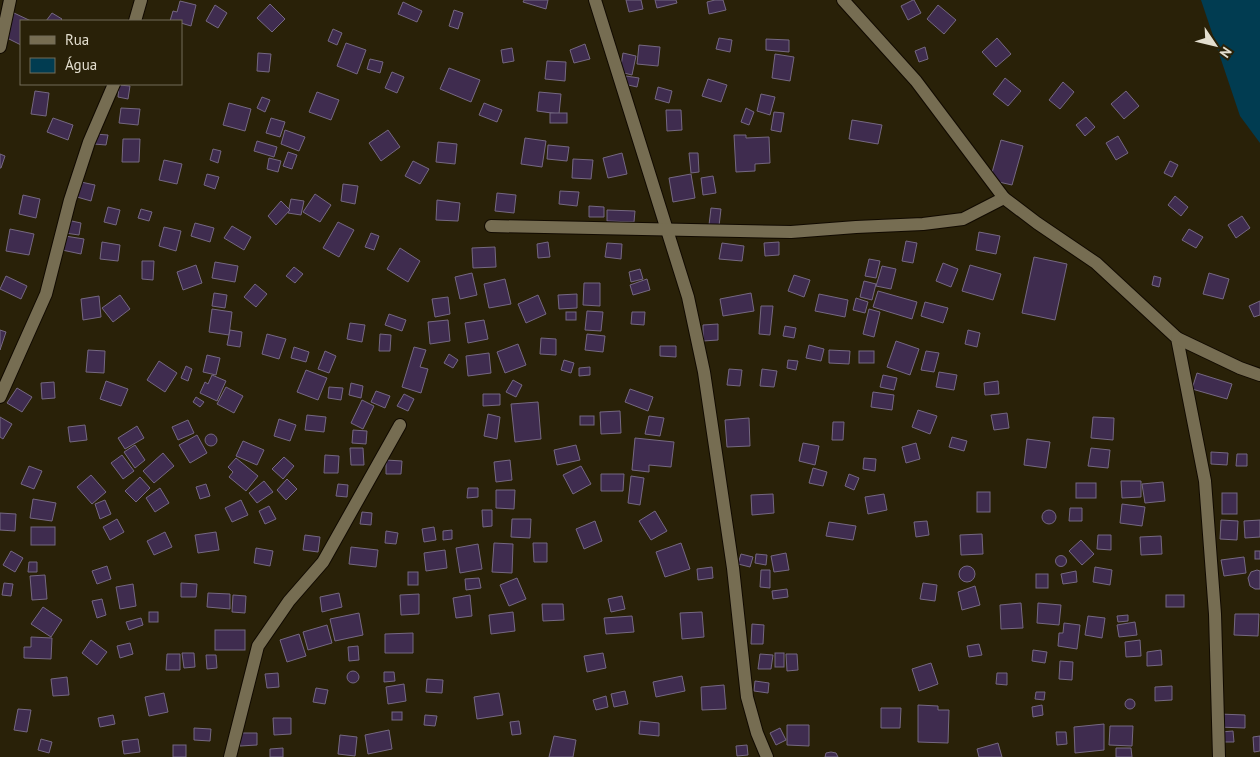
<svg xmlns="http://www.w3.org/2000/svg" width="1260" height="757" font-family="'PT Sans',sans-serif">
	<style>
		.water { fill: #013c51 }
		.building { fill: #3f2c4f; stroke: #756881 }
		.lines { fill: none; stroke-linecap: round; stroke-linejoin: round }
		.street-casing { stroke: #110a00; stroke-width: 14 }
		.street { stroke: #766d52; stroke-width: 12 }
	</style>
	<rect width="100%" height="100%" fill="#292108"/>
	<path class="water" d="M1201,0h59v143l-20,-27z"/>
	<g class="building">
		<path d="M524,0h24l-2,9 -23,-7z"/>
		<path d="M626,0h15l2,9 -14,3z"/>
		<path d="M655,0h21l1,3 -20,5z"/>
		<path d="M715,0h8l3,10 -17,4 -2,-12z"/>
		<path d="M913,0h1l7,13 -13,7 -7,-14z"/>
		<path d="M180,1l16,4 -5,21 -10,-3v-2h-11l3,-10 4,1z"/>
		<path d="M403,2l19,9 -5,11 -19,-8z"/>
		<path d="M270,4l15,15 -13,13 -15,-14z"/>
		<path d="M215,5l12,8 -9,15 -12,-7z"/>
		<path d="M938,5l18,15 -12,14 -17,-15z"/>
		<path d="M454,10l9,3 -5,16 -9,-3z"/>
		<path d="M14,13l17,8h-10v24l-18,-9z"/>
		<path d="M52,13l10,6 -2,2h-14z"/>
		<path d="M333,29l9,4 -5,12 -9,-4z"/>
		<path d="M719,38l13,2 -2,12 -14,-3z"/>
		<path d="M997,38l14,16 -15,13 -14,-15z"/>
		<path d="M766,39l23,1v12l-23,-2z"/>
		<path d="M346,43l20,7 -9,24 -20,-8z"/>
		<path d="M585,44l5,15 -16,4 -4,-13z"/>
		<path d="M639,45l21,2 -2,19 -21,-2z"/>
		<path d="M925,47l3,12 -9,3 -4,-11z"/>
		<path d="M512,48l2,13 -11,2 -2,-13z"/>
		<path d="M258,53l13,1 -2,18 -12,-1z"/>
		<path d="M623,53l13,3 -4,19 -12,-3z"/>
		<path d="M775,54l19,3 -4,24 -18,-3z"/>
		<path d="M370,59l13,3 -3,11 -13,-4z"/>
		<path d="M547,61l19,1 -1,19 -20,-2z"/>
		<path d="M449,68l31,12 -9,22 -31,-13z"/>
		<path d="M392,72l12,5 -7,16 -12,-5z"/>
		<path d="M626,76l13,2 -2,9 -13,-3z"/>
		<path d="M1005,78l16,13 -13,15 -15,-12z"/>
		<path d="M708,79l19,6 -6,17 -19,-6z"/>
		<path d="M1063,82l11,10 -14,17 -11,-9z"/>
		<path d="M119,85l11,1 -2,13 -10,-2z"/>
		<path d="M658,87l14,4 -3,12 -14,-4z"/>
		<path d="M35,91l14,2 -3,23 -15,-2z"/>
		<path d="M1126,91l13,15 -15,13 -13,-15z"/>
		<path d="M317,92l22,8 -8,20 -22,-8z"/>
		<path d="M539,92l22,2 -2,20 -22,-3z"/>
		<path d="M761,94l14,3 -5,18 -13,-4z"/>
		<path d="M262,97l8,3 -5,12 -8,-4z"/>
		<path d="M229,103l22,6 -6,22 -22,-6z"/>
		<path d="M484,103l18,7 -5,12 -18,-7z"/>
		<path d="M121,108l19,1 -2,16 -19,-2z"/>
		<path d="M746,108l8,4 -5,13 -8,-3z"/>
		<path d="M666,110h15l1,20 -15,1z"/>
		<path d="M774,112l10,1 -3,19 -10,-2z"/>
		<rect x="550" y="113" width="17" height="10"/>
		<path d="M1086,117l9,10 -10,9 -9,-11z"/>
		<path d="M53,118l20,7 -5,15 -21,-8z"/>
		<path d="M271,118l14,4 -5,15 -14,-4z"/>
		<path d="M852,120l30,5 -4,19 -29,-5z"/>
		<path d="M285,130l20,7 -6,14 -18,-7z"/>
		<path d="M388,130l12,17 -19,14 -12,-18z"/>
		<path d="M95,134l13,1 -2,10 -12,-1z"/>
		<path d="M734,135h12v3l23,-1 1,26 -15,1v7l-19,1z"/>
		<path d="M1118,136l10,17 -12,7 -10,-17z"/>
		<path d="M525,138l21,3 -4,26 -21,-3z"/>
		<path d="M123,139h17l-1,23h-17z"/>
		<path d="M1001,140l22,6 -11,39 -22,-5z"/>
		<path d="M257,141l20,6 -3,10 -20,-6z"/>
		<path d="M438,142l19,2 -2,20 -19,-2z"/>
		<path d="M548,145l21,2 -2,14 -20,-2z"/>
		<path d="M213,149l8,2 -3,12 -8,-3z"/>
		<path d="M288,152l9,3 -5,14 -9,-3z"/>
		<path d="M622,153l5,21 -19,4 -5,-20z"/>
		<path d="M689,153h9l1,19 -8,1z"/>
		<path d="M0,154l5,2 -4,12h-1z"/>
		<path d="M269,158l12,3 -3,11 -11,-3z"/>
		<path d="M573,159l20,1 -2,19 -19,-1z"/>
		<path d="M164,160l18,4 -5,20 -18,-4z"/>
		<path d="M413,161l16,8 -9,15 -15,-8z"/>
		<path d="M1170,161l8,4 -6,12 -8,-4z"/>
		<path d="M207,174l12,3 -4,12 -11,-4z"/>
		<path d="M691,174l4,24 -22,4 -4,-24z"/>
		<path d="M713,176l3,17 -13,2 -2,-17z"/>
		<path d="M81,182l14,3 -4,16 -14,-4z"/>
		<path d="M343,184l15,2 -3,18 -14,-3z"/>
		<path d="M560,191l19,1 -2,14 -18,-2z"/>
		<path d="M497,193l19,2 -2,18 -19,-2z"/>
		<path d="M315,194l16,11 -11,17 -17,-10z"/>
		<path d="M23,195l17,4 -4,19 -17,-4z"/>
		<path d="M1175,196l13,11 -7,9 -13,-11z"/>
		<path d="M291,199l13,2 -3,14 -13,-2z"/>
		<path d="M437,200l23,3 -2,18 -22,-1z"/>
		<path d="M281,201l9,9 -14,15 -8,-9z"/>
		<path d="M589,206l15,1v10h-15z"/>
		<path d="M108,207l12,3 -4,15 -12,-3z"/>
		<path d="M711,208l10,1 -2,17 -10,-1z"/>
		<path d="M141,209l11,3 -3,9 -11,-3z"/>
		<path d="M607,210l28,1 -1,11 -27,-1z"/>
		<path d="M1242,216l8,12 -14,10 -8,-13z"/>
		<path d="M67,220l14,3 -2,12 -14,-2z"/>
		<path d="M338,222l16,8 -15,27 -16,-9z"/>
		<path d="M195,223l19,5 -4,14 -19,-6z"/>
		<path d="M232,226l19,11 -7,13 -20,-12z"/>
		<path d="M164,227l17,4 -5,20 -17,-5z"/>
		<path d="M10,229l24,5 -5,21 -23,-4z"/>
		<path d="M1189,229l14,8 -7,11 -14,-8z"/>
		<path d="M979,232l21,4 -4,18 -20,-4z"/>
		<path d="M371,233l8,3 -5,14 -9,-3z"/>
		<path d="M65,236l19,3 -3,15 -19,-4z"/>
		<path d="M906,241l11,2 -4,20 -11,-2z"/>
		<path d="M102,242l18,3 -2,16 -18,-2z"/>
		<path d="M548,242l2,15 -12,1 -1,-14z"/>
		<path d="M779,242v13l-14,1 -1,-13z"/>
		<path d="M607,243l15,1 -1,15 -16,-2z"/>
		<path d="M722,243l22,3 -2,15 -23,-2z"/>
		<path d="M495,247l1,20 -23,1 -1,-20z"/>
		<path d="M400,248l20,13 -12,21 -21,-13z"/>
		<path d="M1034,257l33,7 -12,56 -33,-7z"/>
		<path d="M869,259l11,2 -4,17 -11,-2z"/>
		<path d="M142,261h12l-1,19 -11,-1z"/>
		<path d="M215,262l23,4 -3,16 -23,-4z"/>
		<path d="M943,263l15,6 -7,18 -15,-6z"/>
		<path d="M196,265l6,18 -19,7 -6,-18z"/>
		<path d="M970,265l31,9 -8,26 -31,-9z"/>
		<path d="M882,266l14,3 -5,20 -15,-3z"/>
		<path d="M294,267l9,7 -8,9 -9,-7z"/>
		<path d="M640,269l3,10 -12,3 -2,-10z"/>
		<path d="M472,273l5,22 -17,4 -5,-22z"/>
		<path d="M1209,273l20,6 -6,20 -20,-5z"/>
		<path d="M794,275l16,5 -6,17 -16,-6z"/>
		<path d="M6,276l21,10 -6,13 -21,-10z"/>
		<path d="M1154,276l7,2 -2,9 -7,-2z"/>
		<path d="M505,279l6,25 -22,4 -5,-24z"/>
		<path d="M647,279l3,11 -17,5 -3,-10z"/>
		<path d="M864,281l12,3 -4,16 -12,-3z"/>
		<path d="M584,283h16v23l-17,-1z"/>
		<path d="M255,284l12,10 -11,13 -12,-10z"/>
		<path d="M878,291l39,11 -5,17 -39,-12z"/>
		<path d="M214,293l13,2 -2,13 -13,-2z"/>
		<path d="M751,293l3,18 -31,5 -3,-17z"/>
		<path d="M577,294v14l-18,1 -1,-14z"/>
		<path d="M819,294l29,6 -3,17 -30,-6z"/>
		<path d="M120,295l10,14 -17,13 -11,-14z"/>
		<path d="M538,295l8,19 -20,9 -8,-19z"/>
		<path d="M99,296l2,21 -18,3 -2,-21z"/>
		<path d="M448,297l2,17 -15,3 -3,-18z"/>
		<path d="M856,298l12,4 -3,11 -12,-3z"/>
		<path d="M1260,301v14l-6,2 -5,-11z"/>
		<path d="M925,302l23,6 -5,15 -22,-7z"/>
		<path d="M761,306h12l-3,29 -11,-1z"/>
		<path d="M212,309l20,3 -3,23 -20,-3z"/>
		<path d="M869,309l11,3 -6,25 -11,-3z"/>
		<path d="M587,311l16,1 -2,19 -16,-1z"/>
		<rect x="566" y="312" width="10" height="8"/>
		<path d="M632,312h13l-1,13 -13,-1z"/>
		<path d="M389,314l17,6 -4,11 -17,-6z"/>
		<path d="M448,320l2,21 -20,3 -2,-22z"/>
		<path d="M484,320l4,19 -20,4 -3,-20z"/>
		<path d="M350,323l15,2 -3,17 -15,-3z"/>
		<path d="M718,324v16l-15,1v-16z"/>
		<path d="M785,326l11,2 -2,10 -11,-2z"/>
		<path d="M0,330l6,2 -6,18z"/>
		<path d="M230,330l12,2 -2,15 -13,-2z"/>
		<path d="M968,330l12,3 -3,14 -12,-3z"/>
		<path d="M267,334l19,5 -7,20 -17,-5z"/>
		<path d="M380,334l11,1 -1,16h-11z"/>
		<path d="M587,334l18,2 -2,16 -18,-2z"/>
		<path d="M541,338l15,1v16l-16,-1z"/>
		<path d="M896,341l23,8 -9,26 -23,-8z"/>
		<path d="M518,344l8,21 -21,8 -8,-21z"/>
		<path d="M809,345l15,4 -3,12 -15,-3z"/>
		<path d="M660,346h16v11l-16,-1z"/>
		<path d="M294,347l15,5 -3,10 -15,-4z"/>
		<path d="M414,347l12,3 -6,17 8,2 -7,24 -19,-6z"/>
		<path d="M88,350l17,1 -1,22 -18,-1z"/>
		<path d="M829,350l21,1 -1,13 -20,-1z"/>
		<path d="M325,351l11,5 -7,17 -11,-4z"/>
		<rect x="859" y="351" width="15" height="12"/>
		<path d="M926,351l13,2 -5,19 -13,-2z"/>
		<path d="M489,353l2,20 -23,3 -2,-20z"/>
		<path d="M449,354l9,6 -5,8 -9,-5z"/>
		<path d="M207,355l13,3 -4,17 -13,-3z"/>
		<path d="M564,360l10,3 -3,10 -10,-3z"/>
		<path d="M788,360l10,1 -2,9 -9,-2z"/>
		<path d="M159,361l18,12 -12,19 -18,-12z"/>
		<path d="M186,366l6,3 -4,12 -7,-3z"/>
		<path d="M590,367v8l-11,1v-8z"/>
		<path d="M729,369l13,1 -2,16 -13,-1z"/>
		<path d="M762,369l15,2 -3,16 -14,-1z"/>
		<path d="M306,370l21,8 -9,22 -21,-8z"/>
		<path d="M939,372l18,3 -3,15 -18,-3z"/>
		<path d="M1197,373l35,11 -5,15 -35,-10z"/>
		<path d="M212,375l14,6 -9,20 -17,-8 5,-11 3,2z"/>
		<path d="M883,375l14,3 -3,12 -14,-3z"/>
		<path d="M513,380l9,5 -6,12 -10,-5z"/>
		<path d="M106,381l22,8 -7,17 -21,-7z"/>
		<path d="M998,381l1,13 -14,1 -1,-12z"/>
		<path d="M54,382l1,16 -13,1 -1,-16z"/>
		<path d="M351,383l12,3 -2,12 -12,-3z"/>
		<path d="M226,387l17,9 -9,17 -17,-9z"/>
		<path d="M329,387l14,1 -2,12 -13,-2z"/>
		<path d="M17,388l15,9 -10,15 -15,-9z"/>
		<path d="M630,389l23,8 -5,14 -23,-9z"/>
		<path d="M376,391l14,5 -5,12 -14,-6z"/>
		<path d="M873,392l21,3 -2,15 -21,-3z"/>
		<path d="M404,394l10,5 -6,12 -11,-5z"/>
		<path d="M483,394h17v11l-17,1z"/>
		<path d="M196,397l8,5 -4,5 -7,-5z"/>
		<path d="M362,400l12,6 -11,23 -12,-6z"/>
		<path d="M538,402l3,37 -26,3 -4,-38z"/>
		<path d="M918,410l19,6 -7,18 -18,-7z"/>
		<path d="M620,411l1,22 -20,1 -1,-22z"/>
		<path d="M1007,413l2,15 -15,2 -3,-15z"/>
		<path d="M488,414l12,3 -3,22 -13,-3z"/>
		<path d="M307,415l19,2 -2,15 -19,-2z"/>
		<rect x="580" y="416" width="14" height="9"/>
		<path d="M649,416l15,2 -4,18 -15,-2z"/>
		<path d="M0,417l12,7 -9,15 -3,-2z"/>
		<path d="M1093,417l21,1 -1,22 -22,-2z"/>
		<path d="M749,418l1,28 -23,1 -2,-27z"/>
		<path d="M279,419l17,6 -6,16 -16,-5z"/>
		<path d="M188,420l6,13 -16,7 -6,-13z"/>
		<path d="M833,422h11l-1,18h-11z"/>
		<path d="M85,425l2,15 -17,2 -2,-15z"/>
		<path d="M137,426l7,12 -19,11 -7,-11z"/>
		<path d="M353,430l14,1 -1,13 -14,-1z"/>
		<circle cx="211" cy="440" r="6"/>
		<path d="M197,435l10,18 -17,10 -11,-18z"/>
		<path d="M952,437l15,4 -3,10 -15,-4z"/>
		<path d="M635,438l39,4 -3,25 -22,-2v7l-17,-2z"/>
		<path d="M1027,439l23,3 -4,26 -22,-3z"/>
		<path d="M243,441l21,9 -7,15 -21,-9z"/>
		<path d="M803,443l16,3 -4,19 -16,-4z"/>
		<path d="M916,443l4,16 -14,4 -4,-16z"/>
		<path d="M135,445l10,15 -10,8 -11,-16z"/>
		<path d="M576,445l4,15 -23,5 -3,-15z"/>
		<path d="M350,448h13l1,17h-13z"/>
		<path d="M1091,448l19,2 -2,18 -20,-2z"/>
		<path d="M1211,452l17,1 -1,12 -16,-1z"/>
		<path d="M163,453l11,13 -20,17 -11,-12z"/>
		<path d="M1237,454h10v12h-11z"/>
		<path d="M122,455l12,16 -11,8 -12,-16z"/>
		<path d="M325,455l14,1 -1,17h-14z"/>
		<path d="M284,457l10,9 -11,13 -11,-10z"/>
		<path d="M236,458l22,18 -12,15 -17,-14 4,-5 -5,-5z"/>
		<path d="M864,458l12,1 -1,12 -12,-2z"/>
		<path d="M386,460l16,1 -1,13h-15z"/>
		<path d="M510,460l2,20 -16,2 -2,-20z"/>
		<path d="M29,466l13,5 -8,18 -13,-5z"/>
		<path d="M581,466l10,18 -18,10 -10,-19z"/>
		<path d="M813,468l14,4 -4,14 -14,-3z"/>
		<path d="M601,474h23l-1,17h-22z"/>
		<path d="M849,474l10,4 -5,12 -9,-4z"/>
		<path d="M91,475l15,17 -14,12 -15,-17z"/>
		<path d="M631,476l13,2 -4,27 -12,-2z"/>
		<path d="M140,477l10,11 -14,14 -11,-11z"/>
		<path d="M287,479l10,10 -11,11 -9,-10z"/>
		<path d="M264,481l9,11 -16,11 -8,-10z"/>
		<path d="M1121,481h20v16l-19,1z"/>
		<path d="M1163,482l2,19 -20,2 -3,-19z"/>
		<rect x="1076" y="483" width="20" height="15"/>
		<path d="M206,484l4,12 -10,3 -4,-12z"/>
		<path d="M338,484l10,1 -1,12 -11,-1z"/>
		<path d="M160,488l9,15 -14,9 -9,-14z"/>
		<path d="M468,488h10v9l-11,1z"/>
		<path d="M496,490h19l-1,19 -18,-1z"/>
		<rect x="977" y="492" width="13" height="20"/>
		<rect x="1222" y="493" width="15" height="21"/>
		<path d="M773,494l1,19 -22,2 -1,-20z"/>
		<path d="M884,494l3,16 -19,4 -3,-17z"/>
		<path d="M33,499l23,4 -4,18 -22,-3z"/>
		<path d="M105,500l6,14 -11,5 -5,-15z"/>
		<path d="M241,500l7,15 -16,7 -7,-14z"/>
		<path d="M1122,504l23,3 -3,19 -22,-3z"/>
		<path d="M269,506l7,13 -11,5 -6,-13z"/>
		<path d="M1070,508h12v13h-13z"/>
		<path d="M482,510h10v16l-9,1z"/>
		<circle cx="1049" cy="517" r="7"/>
		<path d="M655,511l12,20 -16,9 -12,-19z"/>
		<path d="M362,512l10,1 -1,12 -11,-1z"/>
		<path d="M0,513l16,1 -1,17 -15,-1z"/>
		<path d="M117,519l7,13 -14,8 -7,-13z"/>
		<path d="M512,519h19l-1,19 -19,-1z"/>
		<path d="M1221,520l17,1 -1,19 -17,-1z"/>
		<path d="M1260,520v17l-15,1 -1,-17z"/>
		<path d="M595,521l7,20 -18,8 -8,-20z"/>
		<path d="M927,521l2,14 -13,2 -2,-15z"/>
		<path d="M829,522l27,4 -3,14 -27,-4z"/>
		<rect x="31" y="527" width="24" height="18"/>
		<path d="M434,527l2,13 -12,2 -2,-13z"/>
		<path d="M452,530v9l-9,1v-9z"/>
		<path d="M386,531l12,2 -2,11 -11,-1z"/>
		<path d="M165,532l7,15 -18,8 -7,-14z"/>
		<path d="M216,532l3,18 -21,3 -3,-18z"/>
		<path d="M982,534l1,20 -22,1 -1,-20z"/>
		<path d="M305,535l15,2 -2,15 -15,-2z"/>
		<path d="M1098,535h13v15l-14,-1z"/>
		<path d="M1161,536l1,18 -21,1 -1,-18z"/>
		<path d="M1081,540l13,14 -12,11 -13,-14z"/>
		<path d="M494,543l19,1 -1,29 -20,-1z"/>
		<path d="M533,543h14v19h-13z"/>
		<path d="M681,543l9,26 -25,8 -9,-25z"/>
		<path d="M478,544l4,25 -22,4 -4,-25z"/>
		<path d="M351,547l27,3 -2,17 -27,-3z"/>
		<path d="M256,548l17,3 -3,15 -16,-3z"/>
		<path d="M445,550l2,18 -21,3 -2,-18z"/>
		<path d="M11,551l12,7 -8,14 -12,-7z"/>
		<rect x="1255" y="551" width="5" height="8"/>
		<path d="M786,553l3,17 -15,2 -3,-16z"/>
		<path d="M741,554l12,3 -3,10 -12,-3z"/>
		<path d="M756,554l11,1 -1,10 -11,-2z"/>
		<circle cx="1061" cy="561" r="5.5"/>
		<path d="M1244,557l2,16 -22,3 -3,-16z"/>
		<path d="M29,562h8v10h-9z"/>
		<path d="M107,566l4,13 -14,5 -5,-13z"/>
		<circle cx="967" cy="574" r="8"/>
		<path d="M712,567l1,11 -15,2 -1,-11z"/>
		<path d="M1095,567l17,3 -2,15 -17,-3z"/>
		<path d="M761,570h9v18l-10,-1z"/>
		<path d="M1257,570l3,1v18h-5l-5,-3 -2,-8 3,-6z"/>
		<path d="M1076,571l1,11 -14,2 -2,-10z"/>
		<rect x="408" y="572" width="10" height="13"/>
		<rect x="1036" y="574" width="12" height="14"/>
		<path d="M45,575l2,24 -15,1 -2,-24z"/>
		<path d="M479,578l2,10 -15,2 -1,-11z"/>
		<path d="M517,578l9,21 -17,7 -9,-21z"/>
		<path d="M4,583l9,1 -2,12 -9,-1z"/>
		<path d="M181,583l16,1 -1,13h-15z"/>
		<path d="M923,583l14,2 -2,16 -15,-2z"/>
		<path d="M133,584l3,22 -16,3 -4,-22z"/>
		<path d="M975,586l5,19 -18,5 -4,-18z"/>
		<path d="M787,589l1,8 -15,2 -1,-8z"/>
		<path d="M208,593l22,1v15l-23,-2z"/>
		<path d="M339,593l3,14 -20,5 -2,-15z"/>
		<path d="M419,594v20l-18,1 -1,-20z"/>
		<path d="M233,595l13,1 -1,17 -13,-1z"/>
		<path d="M470,595l2,21 -16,2 -3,-20z"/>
		<rect x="1166" y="595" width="18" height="12"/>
		<path d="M622,596l3,13 -14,3 -3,-13z"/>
		<path d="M102,599l4,16 -9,3 -5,-17z"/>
		<path d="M1021,603l2,25 -22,1 -1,-24z"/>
		<path d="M1038,603l23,2 -2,20 -22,-2z"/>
		<path d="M542,604h21l1,16 -21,1z"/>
		<path d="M43,607l19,13 -11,17 -20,-13z"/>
		<rect x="149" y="612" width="9" height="10"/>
		<path d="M513,612l2,19 -24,3 -2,-19z"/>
		<path d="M702,612l2,25 -22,2 -2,-26z"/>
		<path d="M359,613l4,22 -28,6 -5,-22z"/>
		<path d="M1235,614h24l-1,22 -24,-1z"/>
		<path d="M1128,615v6l-10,1 -1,-6z"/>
		<path d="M632,616l2,16 -28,2 -2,-16z"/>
		<path d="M1088,616l17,2 -3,20 -17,-3z"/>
		<path d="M141,618l2,7 -14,5 -3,-8z"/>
		<path d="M1135,622l2,13 -18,2 -2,-12z"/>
		<path d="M1064,623l16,2 -3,24 -19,-3 1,-13h4z"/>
		<path d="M752,624l12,1 -1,19h-12z"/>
		<path d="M327,625l5,18 -24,7 -5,-18z"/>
		<rect x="215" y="630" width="30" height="20"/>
		<path d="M413,633v20h-28v-19z"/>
		<path d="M299,634l7,22 -19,6 -7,-22z"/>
		<path d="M31,637l21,1 -1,21 -27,-1v-11h7z"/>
		<path d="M91,640l16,12 -10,13 -15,-12z"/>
		<path d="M1140,640l1,16 -15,1 -1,-15z"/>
		<path d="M130,643l3,11 -13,4 -3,-12z"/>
		<path d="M979,644l3,11 -13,2 -2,-11z"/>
		<path d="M358,646l1,14 -10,1 -1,-14z"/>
		<path d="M1033,650l14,2 -2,11 -13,-2z"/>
		<path d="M1161,650l1,15 -15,1v-14z"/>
		<path d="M182,653h12l1,14 -11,1z"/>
		<path d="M603,653l3,15 -19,4 -3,-16z"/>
		<rect x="775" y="653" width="9" height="14"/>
		<path d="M167,654h13v16h-14z"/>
		<path d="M760,654l13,1 -2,14h-13z"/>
		<path d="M786,654h11l1,16 -11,1z"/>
		<path d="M206,655h10l1,13 -10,1z"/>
		<path d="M1060,661l13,1 -1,18 -13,-1z"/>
		<path d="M931,663l7,21 -19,7 -7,-22z"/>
		<circle cx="353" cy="677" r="6"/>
		<path d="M384,672h10l1,9 -11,1z"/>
		<path d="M278,673l1,14 -12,1 -2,-14z"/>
		<path d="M997,673h10v12l-11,-1z"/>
		<path d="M682,676l3,15 -29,6 -3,-15z"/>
		<path d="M67,677l2,18 -16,1 -2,-17z"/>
		<path d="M427,679l16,1 -1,13 -16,-1z"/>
		<path d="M755,681l14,2 -1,10 -14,-2z"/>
		<path d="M404,684l2,17 -18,3 -2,-17z"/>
		<path d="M724,685l2,24 -24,1 -1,-23z"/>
		<path d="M1172,686v14l-17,1v-14z"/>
		<path d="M316,688l12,2 -3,14 -12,-2z"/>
		<path d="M625,691l3,13 -14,3 -3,-13z"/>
		<path d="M1036,692h9l-1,8 -9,-1z"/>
		<path d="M164,693l4,19 -19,4 -4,-19z"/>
		<path d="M499,693l4,22 -26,4 -3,-22z"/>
		<path d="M606,696l2,11 -12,3 -3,-10z"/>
		<circle cx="1130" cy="704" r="5"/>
		<path d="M918,705l20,1v4h11l-1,33 -30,-1z"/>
		<path d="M1042,705l1,10 -10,2 -1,-10z"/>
		<path d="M881,708h20l-1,20h-19z"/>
		<path d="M18,709l13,1 -4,22 -13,-2z"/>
		<rect x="392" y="712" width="10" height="8"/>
		<path d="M1219,714l26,1v13l-27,-1z"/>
		<path d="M113,715l2,9 -15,3 -2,-9z"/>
		<path d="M425,715l12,1 -2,10 -11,-1z"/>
		<path d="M273,718h18v16l-17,1z"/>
		<path d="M519,721l2,13 -9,1 -2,-13z"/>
		<path d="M640,721l19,2v13l-20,-2z"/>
		<path d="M1104,724v26l-29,3 -1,-26z"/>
		<path d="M787,725h22v21l-22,-1z"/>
		<path d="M1110,726h23l-1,20 -23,-1z"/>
		<path d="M194,728l17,1 -1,12 -16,-1z"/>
		<path d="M780,728l6,12 -10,5 -6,-12z"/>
		<path d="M389,730l3,19 -24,5 -3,-19z"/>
		<path d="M1233,731l1,11h-12l-1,-10z"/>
		<path d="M1056,732h10l1,12 -10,1z"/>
		<path d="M239,733h18v12l-17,1z"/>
		<path d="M340,735l17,2 -2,19 -17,-2z"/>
		<path d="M554,736l22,4 -3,17h-24z"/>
		<path d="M1260,736v15l-6,1 -1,-15z"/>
		<path d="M41,739l11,3 -3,11 -11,-3z"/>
		<path d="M138,739l2,13 -16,2 -2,-13z"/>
		<path d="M998,743l4,14h-23l-2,-8z"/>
		<rect x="173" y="745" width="13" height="12"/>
		<path d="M747,745l1,10 -11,1 -1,-10z"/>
		<path d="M283,748v9h-13v-8z"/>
		<path d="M1116,748h15l1,9h-16z"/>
		<path d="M831,752l5,1 2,4h-13l1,-4z"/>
	</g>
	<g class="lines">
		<g class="street-casing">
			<g id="street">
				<path d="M595,0l93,297 16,75 29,196 14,129 10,36 10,24"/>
				<path d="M843,0l73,81 88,117 33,25 59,40 81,75 28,143 10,133 4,143"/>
				<path d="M135,21l6,-21"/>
				<path d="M0,47l10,-47"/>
				<path d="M491,226l300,6 65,-5 67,-3 40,-5 41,-21"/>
				<path d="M1177,338l63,30 20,7"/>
				<path d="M0,397l46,-103 24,-94 19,-58 25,-58"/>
				<path d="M230,757l28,-111 31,-45 34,-39 77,-137"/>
			</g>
		</g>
		<use href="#street" class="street"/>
	</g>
	<rect x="20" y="20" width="162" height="65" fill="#292108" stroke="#736d58"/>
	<rect x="30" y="36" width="25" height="8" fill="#766d52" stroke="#736d58"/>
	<text x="65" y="45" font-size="15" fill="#e3decf">Rua</text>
	<rect x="30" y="58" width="25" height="15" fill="#013c51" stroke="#736d58"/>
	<text x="65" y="70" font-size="15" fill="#e3decf">Água</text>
	<g transform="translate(1215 45) rotate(125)" stroke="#292108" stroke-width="4" paint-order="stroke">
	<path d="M0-4L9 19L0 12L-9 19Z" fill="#e3decf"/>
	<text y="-8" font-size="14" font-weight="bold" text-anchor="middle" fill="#e3decf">N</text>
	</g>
</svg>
